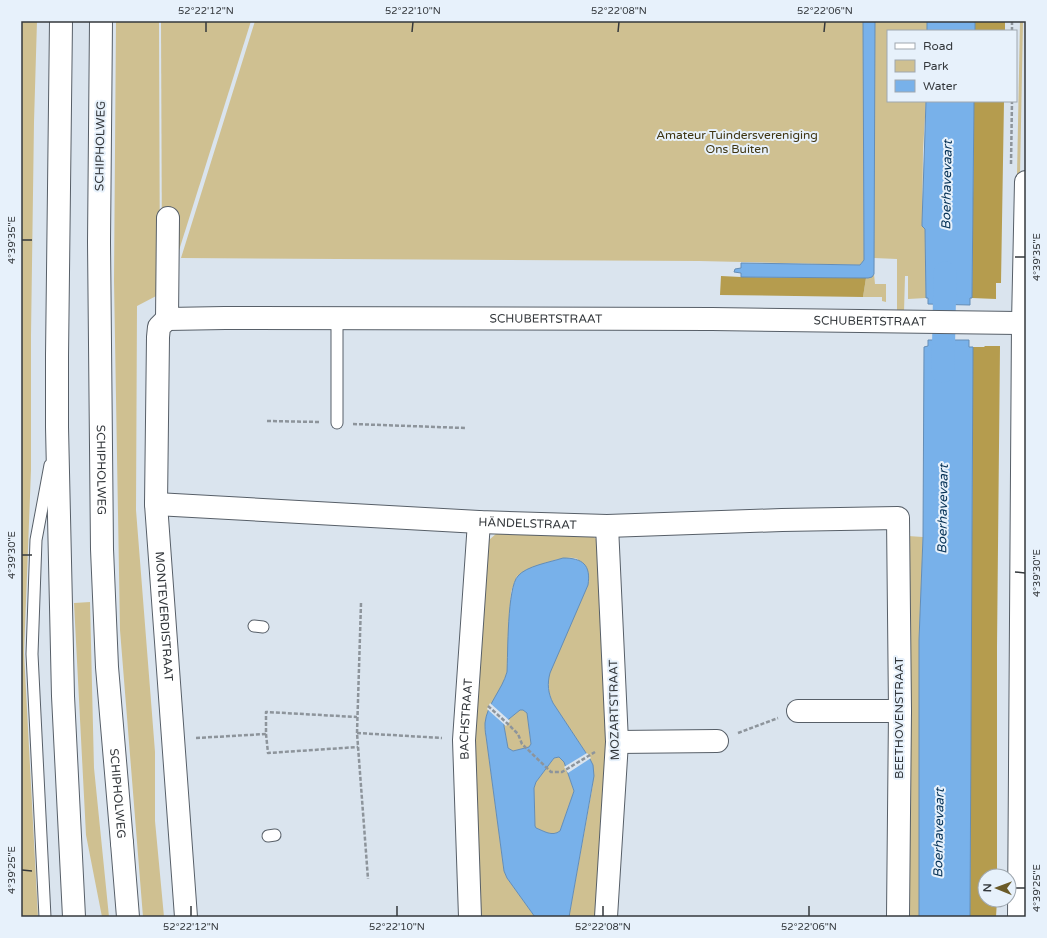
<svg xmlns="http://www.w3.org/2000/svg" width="1047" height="938" font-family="'Varela Round',sans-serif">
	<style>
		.green { fill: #cfc091 }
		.forest { fill: #b59c4e }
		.water { fill: #78b1ea; stroke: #648db6; fill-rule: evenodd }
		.pier { fill: #dae4ee }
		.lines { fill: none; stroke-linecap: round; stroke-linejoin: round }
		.canal { stroke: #78b1ea; stroke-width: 23 }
		.service-casing { stroke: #575f68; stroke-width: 13 }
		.minor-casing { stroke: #575f68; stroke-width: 24 }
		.secondary-casing { stroke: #575f68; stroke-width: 24 }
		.primary-casing { stroke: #575f68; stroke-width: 24 }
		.trunk-casing { stroke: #575f68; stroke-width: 24 }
		.path { stroke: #8d949b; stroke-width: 2.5; stroke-dasharray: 4 2; stroke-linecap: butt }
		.service { stroke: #fff; stroke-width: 11 }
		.minor { stroke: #fff; stroke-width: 22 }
		.secondary { stroke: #fff; stroke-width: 22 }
		.primary { stroke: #fff; stroke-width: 22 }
		.trunk { stroke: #fff; stroke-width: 22 }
		.ticks { fill: none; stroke: #34383c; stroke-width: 1.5 }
		.labels { text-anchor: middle; stroke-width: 4; stroke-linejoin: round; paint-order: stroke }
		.park-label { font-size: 12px; fill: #3e3411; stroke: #e7f1fb }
		.street-label { font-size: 12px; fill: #34383c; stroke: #e7f1fb }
		.water-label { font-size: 13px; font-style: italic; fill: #053155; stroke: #e7f1fb }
		.neatline { fill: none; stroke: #34383c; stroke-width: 1.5 }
		.ticks-label { font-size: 10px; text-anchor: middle; fill: #34383c }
	</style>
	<rect width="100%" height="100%" fill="#dae4ee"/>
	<g class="green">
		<path d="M21,21h16l-3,101 -3,213v135l-7,183 14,264h-17z"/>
		<path d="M116,21h43l1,273 -23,12 -1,204 19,242v69l9,96h-21l-23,-287 -6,-349z"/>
		<path d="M161,21h90l-75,239 -14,-1z"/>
		<path d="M255,21h608l1,239 -4,5 -161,-4 -518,-3z"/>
		<path d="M875,21h52v10h-39v70h38l-3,49 -1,76 3,2 1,70 -18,1v-23h-3l-1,36h-7v-53l-23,-1z"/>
		<path d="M1020,21h3l-5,257h-3z"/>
		<path d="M874,274l1,10h11v18l-4,-1v-4h-19l3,-19 6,-1z"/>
		<path d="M497,533l96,3 4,4 12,197 -11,180h-29l24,-133 -3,-25 -37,-56c-4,-8 -5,-15 -5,-24l30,-120c-17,-6 -45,10 -61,17l-6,16 -4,80 -21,64 18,135 3,7 28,39h-57l-6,-176 17,-201z"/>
		<path d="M908,536l15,1 -4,103v277h-14z"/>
		<path d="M90,602l4,166 15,149h-7l-16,-82 -12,-232z"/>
		<path d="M520,710h3l4,3 4,31 -2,3 -16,4 -5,-3 -4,-22v-3z"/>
		<path d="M559,757l5,5 10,29 -14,40c-8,6 -16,0 -24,-3l-1,-2 -1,-38 2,-6 18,-24z"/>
	</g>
	<g class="forest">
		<rect x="975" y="21" width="30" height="10"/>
		<path d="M974,101h30l-3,182h-5v16l-24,-1z"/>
		<path d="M721,276l20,1 125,1 -3,19 -143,-2z"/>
		<path d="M985,346h15l-3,301v229h-12v24h12l-1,17h-26l3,-570h11z"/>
	</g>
	<g class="water">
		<path d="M863,21h12l-1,253 -2,3 -4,1 -127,-1v-4l-7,-1 1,-3 6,-1v-5l119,2 4,-5z"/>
		<rect x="927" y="21" width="48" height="10"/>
		<path d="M926,101h48l-2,197h-2v7l-42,-1v-6h-2l-1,-69 -3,-3v-3z"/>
		<path d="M928,340h41v7h4l-3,570h-51v-277l4,-103 1,-190 4,-1z"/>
		<path d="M563,558c20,0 28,7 25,27l-38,88c-3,11 -2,20 3,30l37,56 3,6 1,11 -25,141h-34l-28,-39 -3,-7 -18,-135c-1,-4 -1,-9 -1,-13 2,-19 17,-33 22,-51 1,-18 0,-85 11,-96 8,-10 33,-14 45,-18zM520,710h3l4,3 4,31 -2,3 -16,4 -5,-3 -4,-22v-3zM559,757l5,5 10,29 -14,40c-8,6 -16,0 -24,-3l-1,-2 -1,-38 2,-6 18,-24z"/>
	</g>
	<g class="pier">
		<path d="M490,703l20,18 -4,5 -19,-17z"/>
		<path d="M587,753l4,5 -23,15 -4,-6z"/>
	</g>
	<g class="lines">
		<path class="canal" d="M943,371l2,-98"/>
		<g class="service-casing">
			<g id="service">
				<path d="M337,318v105"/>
				<path d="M254,626l9,1"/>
				<path d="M268,836l7,-1"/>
				<path d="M45,917l-13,-263 4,-114 14,-75"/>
			</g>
		</g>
		<g class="minor-casing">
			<g id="minor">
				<path id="s1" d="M168,218l-1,101 58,-1 487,1 314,4"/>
				<path id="s2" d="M167,319l-8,8 -1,10 -2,167 30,413"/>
				<path id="s3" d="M156,504l323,18 128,4 175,-6 116,-2 2,193 -2,206"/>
				<path d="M798,711h102"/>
				<path d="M617,742l100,-1"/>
				<path id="s4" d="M470,917l-6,-177 15,-218"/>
				<path d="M606,917l11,-175 -10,-216"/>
			</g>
		</g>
		<g class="secondary-casing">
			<path id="secondary" d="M1019,917l4,-594 3,-141"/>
		</g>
		<g class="primary-casing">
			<g id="primary">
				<path d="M57,356v71l6,269 11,221"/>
				<path d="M122,843l6,74"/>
			</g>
		</g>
		<g class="trunk-casing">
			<g id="trunk">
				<path id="s5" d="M101,21l-2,221 3,307 5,118 15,176"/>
				<path d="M57,356l4,-335"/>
			</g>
		</g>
		<g class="path">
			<path d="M1012,31v-10"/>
			<path d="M1011,164l1,-63"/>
			<path d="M267,421l53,1"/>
			<path d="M353,424l112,4"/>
			<path d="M361,603l-4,130 11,146"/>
			<path d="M488,706l20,18 10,10 4,10 29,28h11l33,-20"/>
			<path d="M357,733l85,5"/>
			<path d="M738,733l40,-15"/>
			<path d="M266,734l2,19 90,-6"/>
			<path d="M196,738l70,-4v-22l91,5"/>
		</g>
		<use href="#service" class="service"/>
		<use href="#minor" class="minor"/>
		<use href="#secondary" class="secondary"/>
		<use href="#primary" class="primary"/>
		<use href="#trunk" class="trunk"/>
	</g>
	<path class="ticks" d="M206,32v-10M412,32l1,-10M618,32l1,-10M824,32l1,-10M22,240h10M1015,257h10M22,555h10M1015,572l10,1M22,870l10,1M1015,888h10M191,916v-10M397,916v-10M603,916v-10M809,916v-10"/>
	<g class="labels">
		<g class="park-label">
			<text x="737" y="139">Amateur Tuindersvereniging<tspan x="737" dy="14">Ons Buiten</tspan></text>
		</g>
		<g class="street-label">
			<text transform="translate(100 146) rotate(-89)" y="4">SCHIPHOLWEG</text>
			<text dy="4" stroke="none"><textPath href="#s1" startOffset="480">SCHUBERTSTRAAT</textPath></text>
			<text dy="4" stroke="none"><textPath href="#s1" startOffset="804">SCHUBERTSTRAAT</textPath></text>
			<text dy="4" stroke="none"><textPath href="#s5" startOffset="449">SCHIPHOLWEG</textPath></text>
			<text dy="4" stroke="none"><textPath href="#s3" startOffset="372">HÄNDELSTRAAT</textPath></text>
			<text dy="4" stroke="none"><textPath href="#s2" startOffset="301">MONTEVERDISTRAAT</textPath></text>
			<text transform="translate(614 710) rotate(-91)" y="4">MOZARTSTRAAT</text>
			<text transform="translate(899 718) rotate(-90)" y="4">BEETHOVENSTRAAT</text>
			<text dy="4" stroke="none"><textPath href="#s4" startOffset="198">BACHSTRAAT</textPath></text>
			<text dy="4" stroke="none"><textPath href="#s5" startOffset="773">SCHIPHOLWEG</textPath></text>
		</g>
		<g class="water-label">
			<text transform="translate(946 185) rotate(-89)" y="5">Boerhavevaart</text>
			<text transform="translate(942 509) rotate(-89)" y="5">Boerhavevaart</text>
			<text transform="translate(938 833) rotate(-89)" y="5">Boerhavevaart</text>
		</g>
	</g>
	<rect width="1047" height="938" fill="none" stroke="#e7f1fb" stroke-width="44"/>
	<rect x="887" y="30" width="130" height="72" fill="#e7f1fb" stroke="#9fa7af"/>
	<rect x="895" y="43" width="20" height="6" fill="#ffffff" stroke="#9fa7af"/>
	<text x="923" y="50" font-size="12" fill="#34383c">Road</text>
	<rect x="895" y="60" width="20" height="12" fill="#cfc091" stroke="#9fa7af"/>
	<text x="923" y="70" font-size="12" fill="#34383c">Park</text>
	<rect x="895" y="80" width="20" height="12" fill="#78b1ea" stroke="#9fa7af"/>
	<text x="923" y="90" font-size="12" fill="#34383c">Water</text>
	<g transform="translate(997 888) rotate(271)"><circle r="19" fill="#e7f1fb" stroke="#9fa7af"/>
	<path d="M0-3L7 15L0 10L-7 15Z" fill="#6a5a28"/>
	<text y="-6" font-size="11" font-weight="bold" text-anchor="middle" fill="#34383c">N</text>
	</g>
	<rect x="22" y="22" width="1003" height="894" class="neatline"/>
	<g class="ticks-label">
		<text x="206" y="14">52°22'12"N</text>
		<text x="413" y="14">52°22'10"N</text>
		<text x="619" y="14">52°22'08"N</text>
		<text x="825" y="14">52°22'06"N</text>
		<text transform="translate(11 240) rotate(-90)" y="4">4°39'35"E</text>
		<text transform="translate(1036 257) rotate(-90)" y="4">4°39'35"E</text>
		<text transform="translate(11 555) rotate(-90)" y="4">4°39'30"E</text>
		<text transform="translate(1036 573) rotate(-90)" y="4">4°39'30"E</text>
		<text transform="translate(11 870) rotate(-90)" y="4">4°39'25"E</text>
		<text transform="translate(1036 888) rotate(-90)" y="4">4°39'25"E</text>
		<text x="191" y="930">52°22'12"N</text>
		<text x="397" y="930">52°22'10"N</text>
		<text x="603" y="930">52°22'08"N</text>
		<text x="809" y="930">52°22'06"N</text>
	</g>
</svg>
